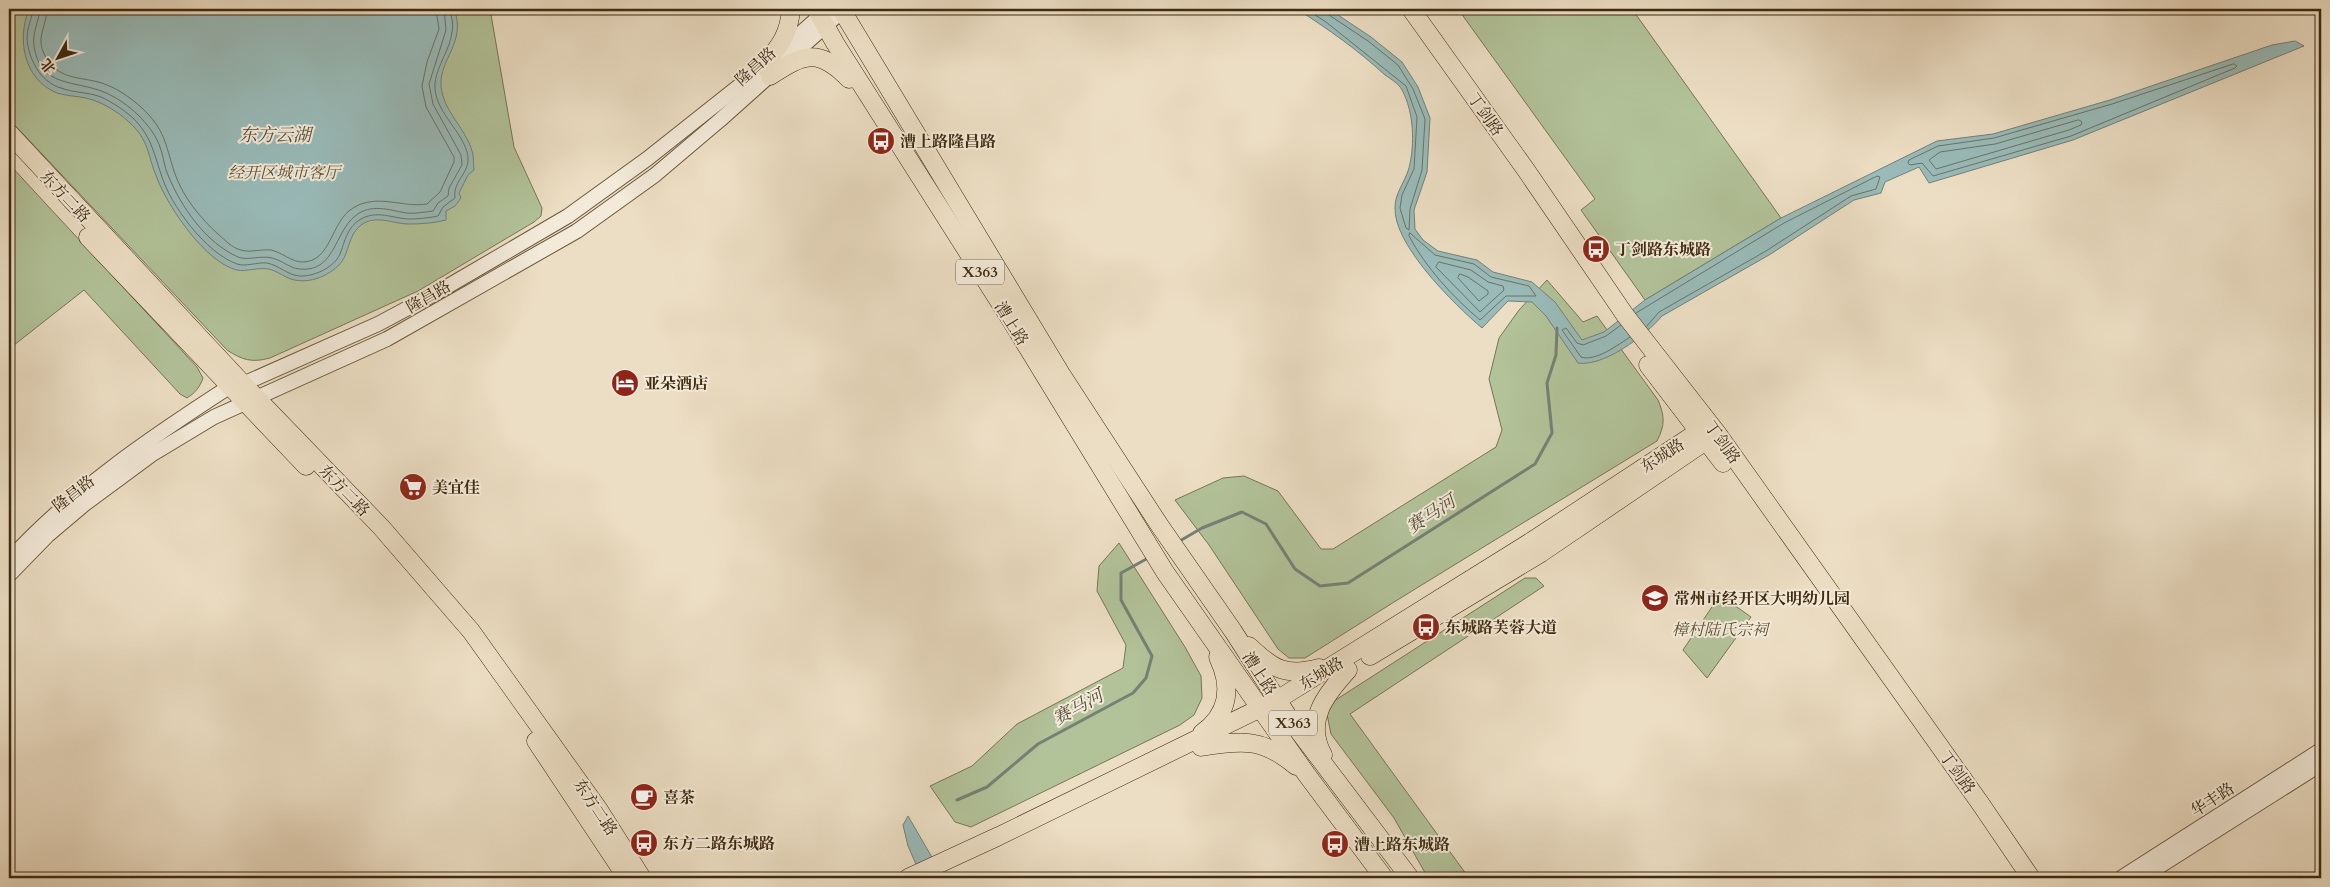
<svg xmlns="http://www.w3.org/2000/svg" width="2330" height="887" font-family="Cardo,'Noto Serif SC',serif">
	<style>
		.green { fill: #b2c299; stroke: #787654 }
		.water { fill: #99bbb9; stroke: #758175 }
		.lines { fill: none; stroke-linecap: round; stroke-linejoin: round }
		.shore { stroke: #6c7364; stroke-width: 1 }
		.stream { stroke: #758175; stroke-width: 3 }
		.minor-casing { stroke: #6a583d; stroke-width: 16 }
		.major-casing { stroke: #3e2b10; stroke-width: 19 }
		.minor { stroke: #f3ead9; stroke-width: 14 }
		.major { stroke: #ecdec4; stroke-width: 18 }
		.labels { text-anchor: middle; stroke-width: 4; stroke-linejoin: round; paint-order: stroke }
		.shield { fill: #f3ead9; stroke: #74644c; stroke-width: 1 }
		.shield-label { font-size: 15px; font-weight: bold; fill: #3e2b10 }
		.street-label { font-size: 16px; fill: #3e2b10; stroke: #f3ead9 }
		.poi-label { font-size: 16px; font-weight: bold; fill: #3e2b10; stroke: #f3ead9; text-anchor: start }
		.park-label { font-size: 16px; font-style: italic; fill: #5b5132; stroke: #f3ead9 }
		.water-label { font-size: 18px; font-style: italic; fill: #554f3a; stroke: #f3ead9 }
	</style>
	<rect width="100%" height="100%" fill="#ecdec4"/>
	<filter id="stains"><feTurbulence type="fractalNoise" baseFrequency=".004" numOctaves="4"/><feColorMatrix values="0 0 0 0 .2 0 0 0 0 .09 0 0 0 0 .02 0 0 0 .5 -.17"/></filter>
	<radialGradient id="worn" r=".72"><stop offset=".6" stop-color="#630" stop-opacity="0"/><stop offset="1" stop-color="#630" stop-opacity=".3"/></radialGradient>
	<g class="green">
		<path d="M12,9h478l24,138 28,61 -1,8 -7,6 -116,69 -148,67c-18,5 -28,2 -43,-8l-218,-231v-95z"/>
		<path d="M1458,9h174l149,209 -136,82 -64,-90 14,-11z"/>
		<path d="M9,164l188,203 6,11c-3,9 -8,15 -16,20l-7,-4 -96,-104 -75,59z"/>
		<path d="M1547,280l36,42 14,-6 61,84c7,17 7,25 -1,41 -117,72 -236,143 -352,217h-16l-11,-9 -69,-104 -34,-45 48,-22 21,-2 34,15 43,58h12l163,-102 6,-17 -13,-51 10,-41 20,-28z"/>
		<path d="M1119,543l66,104 16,29 1,22 -8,17 -14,10 -209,102 -16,-5 -25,-36 42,-20 45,-42 106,-56 3,-23 -29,-54 2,-25z"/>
		<path d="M1525,578h11l8,8 -194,128 119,164h-41l-34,-60 -63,-84 -4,-20 7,-13z"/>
		<path d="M1720,595l31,22 -44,61 -24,-28z"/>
	</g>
	<g class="water">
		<path d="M29,9h425c13,33 -15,50 -13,77 2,25 24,41 31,65 2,5 1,13 2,19l-6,5 -9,18 2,5 -6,8 -9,5v9c-12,3 -24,4 -37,4 -16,0 -33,-10 -48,1 -11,9 -11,20 -17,33 -8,15 -32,26 -49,22 -9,-1 -18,-10 -27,-11 -10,-2 -22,3 -31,1 -31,-7 -69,-63 -80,-92 -10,-23 -7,-37 -28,-56 -12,-11 -27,-20 -43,-24 -9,-2 -20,-2 -29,-5 -34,-14 -40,-54 -28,-84z"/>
		<path d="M1297,9h32l42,28 31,25 16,25 12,31 -3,54 -13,38 1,19 8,11 15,11 39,9 16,12 39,10 23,20 27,38 22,-8 41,-32 136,-82 156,-77 56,-7 117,-34 162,-55 23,-4 9,5 -231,94 -144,43 -10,-16 -34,15 -4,11 -27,7 -85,55 -107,61c-16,19 -58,51 -84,47l-32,-47 -14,-14 -24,-1 -26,27c-27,-23 -89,-83 -87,-121 0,-14 10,-25 14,-39 6,-24 5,-56 -7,-78 -3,-6 -11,-11 -17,-15 -27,-25 -57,-46 -88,-66z"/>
		<path d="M908,816l36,62h-22l-14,-32 -5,-21z"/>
	</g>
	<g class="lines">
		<g class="shore">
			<path d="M33,9c-1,10 -6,18 -6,29 1,20 13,44 34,50 13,5 27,4 40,9 11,5 23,13 32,21 18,18 20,33 28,56 9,31 45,79 76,90 8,3 21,-2 30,-1 11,2 21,12 32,13 14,1 35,-8 41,-22 5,-13 7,-27 21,-35 16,-9 31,-1 47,0 11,0 20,-1 30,-3l5,-9 12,-9c-3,-18 18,-26 12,-46 -7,-24 -34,-42 -32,-69 2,-18 15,-33 17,-51 2,-8 -1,-16 -2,-23"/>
			<path d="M40,9c-1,13 -8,23 -6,37 6,42 41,34 70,46 12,5 25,14 34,23 10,10 19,21 23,35 3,8 3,17 7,25 13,32 38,68 70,82 9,4 23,-2 34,1 9,2 18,10 27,11 36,4 35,-36 56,-53 16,-13 34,-6 51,-3 9,1 18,-1 27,-2l5,-8 10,-7 1,-8 13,-23 -1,-10 -28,-51 -4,-20 17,-54 -2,-21"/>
			<path d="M47,9c-1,20 -13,30 0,50 14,23 39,17 60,26 13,5 25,14 35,23 23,22 23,35 32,63 8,25 26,47 45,64 6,5 13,13 22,15 8,3 20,-1 30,0 10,2 21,12 31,12 30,0 28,-40 51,-54 24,-15 49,0 74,-4l13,-12 14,-30v-5l-28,-50 -4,-21 5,-24 12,-33 -3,-20"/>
			<path d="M1306,9l20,13 80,64 11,31 -3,52 -12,26 -2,13 6,20 3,2 1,-21 12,-39 3,-51 -12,-30 -15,-24 -30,-24 -39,-26 -2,-6"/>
			<path d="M2234,64l3,2 -2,2 -164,68 -138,40 -11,-13 -12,2 -2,-2 1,-3 29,-14 56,-8 118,-34z"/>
			<path d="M2079,120l3,2 -1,3 -12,5 -133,39 -7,-9 11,-8 55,-8z"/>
			<path d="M1410,233l25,22 39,9 17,13 38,9 7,10h-30l-26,24c-27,-23 -54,-52 -71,-84z"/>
			<path d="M1439,262l32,8 17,12 15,4 1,4 -24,22 -44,-45z"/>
			<path d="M1460,274l8,3 20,14v3l-9,7 -21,-23z"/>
			<path d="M1636,313l148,-90 93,-47 3,1 -4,12 -25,7 -85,55 -107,61 -12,14"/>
			<path d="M1621,325l-15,11 -23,9 -6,-2 -11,-15 -4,2 19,27c14,5 37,-12 49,-20"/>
		</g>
		<g class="stream">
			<path d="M1178,542l24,-14 40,-16 24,12 29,45 25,17 28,-3 187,-119 17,-31 -5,-50 9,-28 1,-27"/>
			<path d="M957,800l30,-13 51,-43 95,-51 13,-15 6,-22 -31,-56v-27l29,-16"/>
		</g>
		<g class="minor-casing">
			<g id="minor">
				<path d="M9,560c63,-69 141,-122 220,-173l14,-3 135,-60 60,-32 130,-76 79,-57 111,-88 70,-62"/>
				<path d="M9,575l38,-39 39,-33 65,-48 63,-38 173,-78 190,-108 78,-56 65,-55 122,-109"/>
				<path d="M2121,878l200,-128"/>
				<path d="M2141,878l180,-114"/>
			</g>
		</g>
		<g class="major-casing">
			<g id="major">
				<path d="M816,9l19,34 174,274 156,255 142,203 77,103"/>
				<path d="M841,9l220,365 99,152 73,105 56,87 121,160"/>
				<path d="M1411,9l115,161 99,145 92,118 263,370 51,75"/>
				<path d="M763,66c17,-20 26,-31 28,-57"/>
				<path d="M770,76c34,-22 48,-29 79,3"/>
				<path d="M9,133l234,251 138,143 90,104 128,179 43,68"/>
				<path d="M88,237l218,229"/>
				<path d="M1648,365l75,98"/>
				<path d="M1249,646c24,23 37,31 70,22"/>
				<path d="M1370,656l171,-103 175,-119"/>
				<path d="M1202,733c28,-20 30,-47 16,-76"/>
				<path d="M536,741l91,137"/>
				<path d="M1201,747c41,-7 62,-9 95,19"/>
				<path d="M1323,755c-19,-34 3,-61 25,-85"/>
				<path d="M908,878l91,-42 278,-136 255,-159 175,-115"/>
			</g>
		</g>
		<use href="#minor" class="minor"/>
		<use href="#major" class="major"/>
	</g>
	<defs>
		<g id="bus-disc" transform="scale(1.4375)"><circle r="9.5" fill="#8f2418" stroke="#f3ead9"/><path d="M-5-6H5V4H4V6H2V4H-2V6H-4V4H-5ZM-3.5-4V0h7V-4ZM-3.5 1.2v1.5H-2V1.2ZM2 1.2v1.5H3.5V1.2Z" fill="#fff"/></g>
		<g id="hotel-disc" transform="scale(1.4375)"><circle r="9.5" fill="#8f2418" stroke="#f3ead9"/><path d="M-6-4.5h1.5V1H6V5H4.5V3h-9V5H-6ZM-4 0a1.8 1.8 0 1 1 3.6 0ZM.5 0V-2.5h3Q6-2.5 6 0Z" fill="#fff"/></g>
		<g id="supermarket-disc" transform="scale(1.4375)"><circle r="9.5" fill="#8f2418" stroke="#f3ead9"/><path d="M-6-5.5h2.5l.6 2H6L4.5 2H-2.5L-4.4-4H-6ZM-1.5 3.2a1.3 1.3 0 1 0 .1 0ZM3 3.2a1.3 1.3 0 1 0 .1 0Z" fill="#fff"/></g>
		<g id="school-disc" transform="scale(1.4375)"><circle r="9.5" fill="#8f2418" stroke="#f3ead9"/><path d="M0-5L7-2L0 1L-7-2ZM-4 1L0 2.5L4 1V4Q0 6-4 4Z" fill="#fff"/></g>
		<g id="cafe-disc" transform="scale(1.4375)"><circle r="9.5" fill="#8f2418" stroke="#f3ead9"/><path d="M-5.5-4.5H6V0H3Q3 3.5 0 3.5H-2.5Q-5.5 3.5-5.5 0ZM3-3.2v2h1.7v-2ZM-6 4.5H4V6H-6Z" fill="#fff"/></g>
	</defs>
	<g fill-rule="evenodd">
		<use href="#bus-disc" x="881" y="141"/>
		<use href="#bus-disc" x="1596" y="249"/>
		<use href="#hotel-disc" x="625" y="383"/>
		<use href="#supermarket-disc" x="413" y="487"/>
		<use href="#school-disc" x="1655" y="598"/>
		<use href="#bus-disc" x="1426" y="627"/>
		<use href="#cafe-disc" x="644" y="797"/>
		<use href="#bus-disc" x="644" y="843"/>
		<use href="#bus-disc" x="1335" y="844"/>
	</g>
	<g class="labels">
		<g class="shield">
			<rect x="956" y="259.5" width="48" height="25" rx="4"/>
			<rect x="1269" y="710.5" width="48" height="25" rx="4"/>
		</g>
		<g class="shield-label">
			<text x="980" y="277">X363</text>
			<text x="1293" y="728">X363</text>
		</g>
		<g class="street-label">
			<text transform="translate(755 66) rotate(-42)" y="6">隆昌路</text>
			<text transform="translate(1486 114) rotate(55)" y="6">丁剑路</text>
			<text transform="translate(66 196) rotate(47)" y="6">东方二路</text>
			<text transform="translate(428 296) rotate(-30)" y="6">隆昌路</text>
			<text transform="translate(1012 323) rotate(58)" y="6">漕上路</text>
			<text transform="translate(1723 442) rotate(54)" y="6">丁剑路</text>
			<text transform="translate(1662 455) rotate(-33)" y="6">东城路</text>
			<text transform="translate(345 490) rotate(46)" y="6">东方二路</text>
			<text transform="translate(73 493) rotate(-38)" y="6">隆昌路</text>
			<text transform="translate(1260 673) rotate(57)" y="6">漕上路</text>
			<text transform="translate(1321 673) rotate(-31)" y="6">东城路</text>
			<text transform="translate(1958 772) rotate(54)" y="6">丁剑路</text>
			<text transform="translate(2212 799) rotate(-33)" y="6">华丰路</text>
			<text transform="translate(596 807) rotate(56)" y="6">东方二路</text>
		</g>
		<g class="poi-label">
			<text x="900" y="147">漕上路隆昌路</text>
			<text x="1615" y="255">丁剑路东城路</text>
			<text x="644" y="389">亚朵酒店</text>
			<text x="432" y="493">美宜佳</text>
			<text x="1674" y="604">常州市经开区大明幼儿园</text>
			<text x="1445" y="633">东城路芙蓉大道</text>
			<text x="663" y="803">喜茶</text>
			<text x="663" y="849">东方二路东城路</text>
			<text x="1354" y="850">漕上路东城路</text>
		</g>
		<g class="park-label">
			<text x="284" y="178">经开区城市客厅</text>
			<text x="1720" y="635">樟村陆氏宗祠</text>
		</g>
		<g class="water-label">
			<text x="275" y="141">东方云湖</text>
			<text transform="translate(1431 514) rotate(-33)" y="6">赛马河</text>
			<text transform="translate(1078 707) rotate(-29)" y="6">赛马河</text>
		</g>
	</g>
	<rect width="2330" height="887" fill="none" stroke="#ecdec4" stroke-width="30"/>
	<rect x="10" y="10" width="2310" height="867" fill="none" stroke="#3e2b10" stroke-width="2.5"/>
	<rect x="15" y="15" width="2300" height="857" fill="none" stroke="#3e2b10"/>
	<g transform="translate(58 58) rotate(230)" stroke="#f3ead9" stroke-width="4" paint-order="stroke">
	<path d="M0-4L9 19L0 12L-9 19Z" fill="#3e2b10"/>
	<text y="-8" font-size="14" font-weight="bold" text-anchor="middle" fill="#3e2b10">北</text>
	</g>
	<rect width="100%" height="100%" filter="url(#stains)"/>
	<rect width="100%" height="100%" fill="url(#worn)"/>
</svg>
